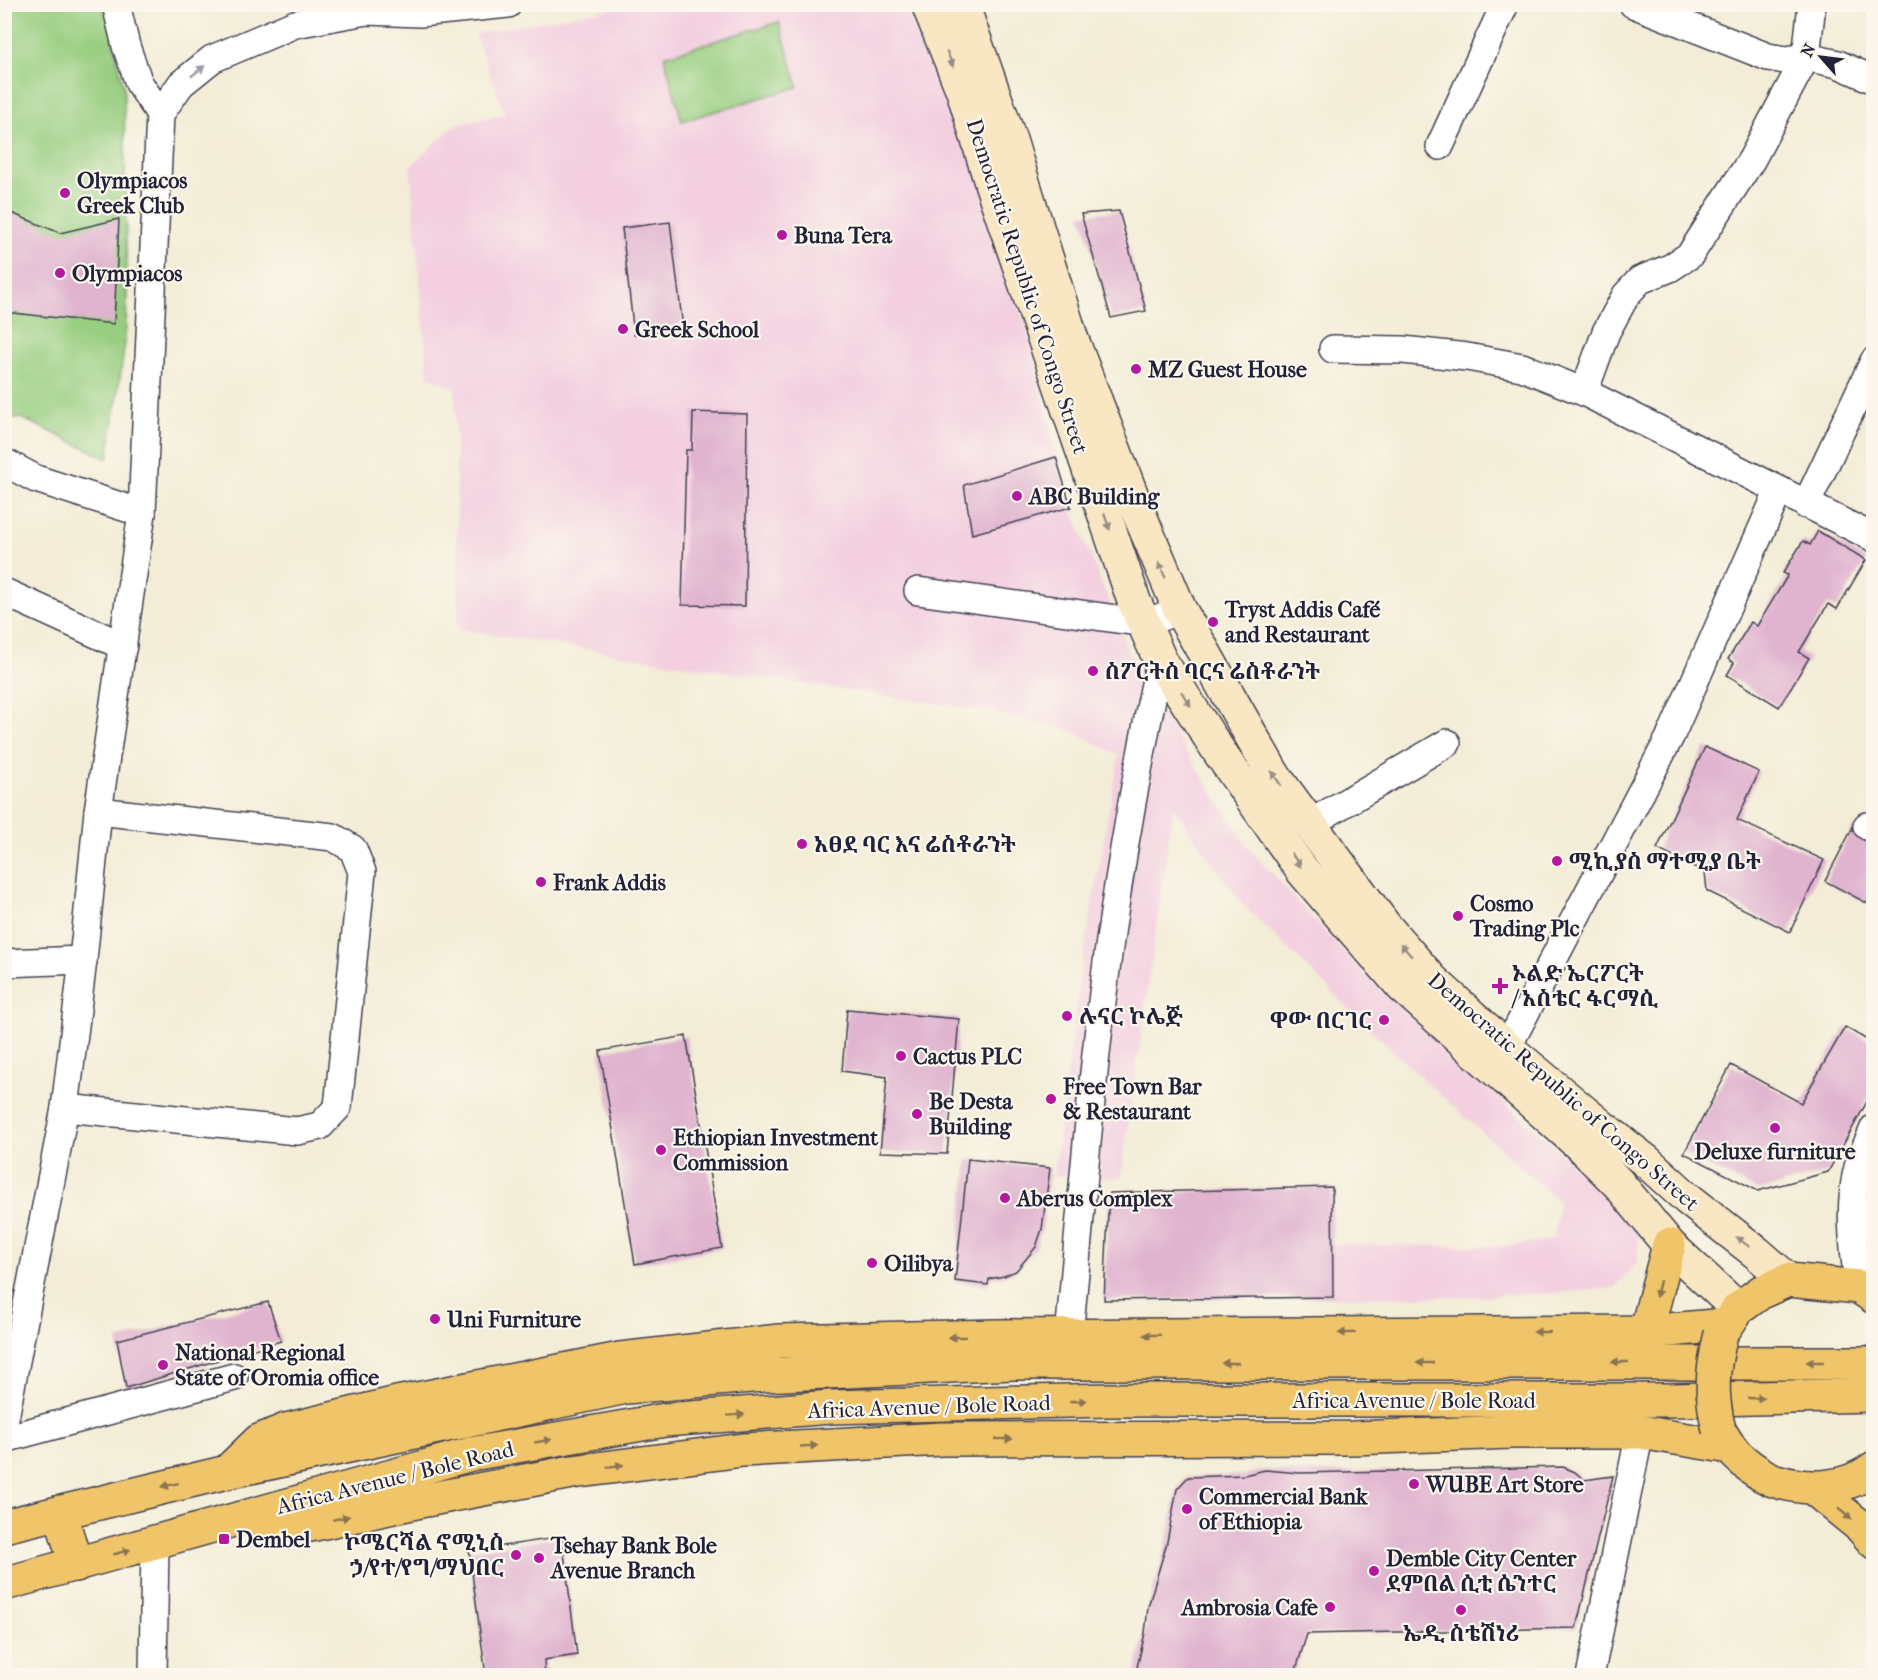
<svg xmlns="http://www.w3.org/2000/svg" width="1878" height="1680" font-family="'IM FELL French Canon','Noto Serif Ethiopic',serif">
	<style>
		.built { fill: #f3cfe0 }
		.green { fill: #98ce80; stroke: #5d785e; stroke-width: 1.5 }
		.building { fill: #e0b3cf }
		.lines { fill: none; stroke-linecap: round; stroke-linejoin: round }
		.minor-casing { stroke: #414052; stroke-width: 30 }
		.secondary-casing { stroke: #414052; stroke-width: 36 }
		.primary-casing { stroke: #414052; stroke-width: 36 }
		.minor { stroke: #fff; stroke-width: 27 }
		.secondary { stroke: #f9e7c3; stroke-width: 33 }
		.primary { stroke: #f0c469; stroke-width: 33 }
		.primary-bridge-casing { stroke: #414052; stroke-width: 36; stroke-linecap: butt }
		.primary-bridge { stroke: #f0c469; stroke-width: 33 }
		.oneway { fill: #988e86 }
		.oneway2 { fill: #9c9ca7 }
		.oneway3 { fill: #897352 }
		.poi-dot { fill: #b5179e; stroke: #fbf7ec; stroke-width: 2 }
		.labels { text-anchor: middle; stroke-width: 4.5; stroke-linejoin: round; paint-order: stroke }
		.poi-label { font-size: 22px; font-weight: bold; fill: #22223b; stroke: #fbf7ec; text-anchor: start }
		.street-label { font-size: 22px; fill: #22223b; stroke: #fbf7ec }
	</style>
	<rect width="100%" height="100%" fill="#fbf7ec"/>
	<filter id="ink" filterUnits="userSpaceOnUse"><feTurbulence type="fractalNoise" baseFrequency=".0167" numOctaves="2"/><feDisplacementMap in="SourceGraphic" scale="12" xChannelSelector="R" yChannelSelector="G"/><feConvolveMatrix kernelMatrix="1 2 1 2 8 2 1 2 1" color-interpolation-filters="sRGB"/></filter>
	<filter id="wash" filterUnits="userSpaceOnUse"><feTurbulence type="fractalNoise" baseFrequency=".008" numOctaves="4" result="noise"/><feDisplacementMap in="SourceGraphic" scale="24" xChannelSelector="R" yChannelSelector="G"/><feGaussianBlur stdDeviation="1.35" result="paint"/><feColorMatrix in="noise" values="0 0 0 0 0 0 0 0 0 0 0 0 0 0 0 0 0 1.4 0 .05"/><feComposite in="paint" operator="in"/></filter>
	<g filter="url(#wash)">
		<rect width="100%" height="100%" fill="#f3edd7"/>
		<path class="built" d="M625,5h280l61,132 67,214 23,106 15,50 59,147 50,88 68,105 79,87 52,54 69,64 149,133 42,50 -2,28 -23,25 -58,5 -85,4h-138l-1,-53 172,3 50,-8 4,-38 -159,-144 -157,-153 -69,-97 -52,371 -68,-2 30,-219 36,-202 -47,-24 -84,-20 -204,-30 -326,-52 -3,-241 -27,-11 -18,-210 44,-42 51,-11 -30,-80 135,-25z"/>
		<g class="green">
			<path d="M5,5h99l20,82 3,212 -2,44 -17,116 -84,-40 -19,-3z"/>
			<path d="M779,22l19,65 -116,34 -18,-65z"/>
		</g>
		<g id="blocks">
			<g class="building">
				<path d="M4,210l56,23 59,-14 -5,105 -110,-12z"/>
				<path d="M1119,211l27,100 -35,7 -30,-104z"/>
				<path d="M670,222l13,106 -49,7 -12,-107z"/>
				<path d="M693,412l54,2 -2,192 -63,-1 4,-155h6z"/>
				<path d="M1056,457l15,50 -99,27 -8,-49z"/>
				<path d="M1818,531l48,29 -29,49 -9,-5 -29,48 10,6 -30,49 -52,-32 7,-12 -6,-4 23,-37 6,4 31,-51 -5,-2 20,-32 7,4z"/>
				<path d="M1705,747l54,25 -22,48 87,40 -34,72 -83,-41 -2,-19 -48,-23z"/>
				<path d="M1854,825l20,11v71l-49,-26z"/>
				<path d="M847,1009l112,10 -12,135 -67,-2 7,-75 -45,-6z"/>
				<path d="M1845,1027l29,17v45l-46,83 -70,19 -74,-38 47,-88 70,38z"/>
				<path d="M686,1036l36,212 -87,16 -35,-213z"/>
				<path d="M968,1159l82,9 -8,61 -6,18 -20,24 -12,5 -15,3 -1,6 -33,-4z"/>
				<path d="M1332,1187l1,110 -229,3 5,-107z"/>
				<path d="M268,1302l13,39 -155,47 -9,-48z"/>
				<path d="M1563,1467l12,5 9,8 29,-4 -37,152 -269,6 -13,42h-159l10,-43 3,-26 19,-65 10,-53 11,-12 56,-2 21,-5 35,3z"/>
				<path d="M562,1537l15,118 -33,5 1,16h-59l-17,-125z"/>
			</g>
		</g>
	</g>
	<g filter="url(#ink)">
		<use href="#blocks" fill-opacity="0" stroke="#414052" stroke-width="1.5"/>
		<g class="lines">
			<g class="minor-casing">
				<g id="minor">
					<path d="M116,4l10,42 13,37 21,31"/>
					<path d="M1633,4l135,53 17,3 21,-3 32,7 36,16"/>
					<path d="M1440,146l65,-142"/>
					<path d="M1333,349l70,1 64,7 55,10 62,25 195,98"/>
					<path d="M1584,392l22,-60 20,-37 14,-15 30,-12 20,-13 62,-96 54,-102 6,-53"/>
					<path d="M4,462l32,17 106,34"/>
					<path d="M1806,505l68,-144"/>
					<path d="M918,591l227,32 35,-13"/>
					<path d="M4,592l119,54"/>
					<path d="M1309,824l138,-81"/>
					<path d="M1867,826l7,3"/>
					<path d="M4,963l79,-3"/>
					<path d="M1507,1048l164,-313 108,-245 95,48"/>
					<path d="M65,1108l232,23 23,-5 18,-19 24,-235 -9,-23 -20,-12 -235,-26"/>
					<path d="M1859,1287c-6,-39 -11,-82 -1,-120 4,-13 11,-26 16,-39"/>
					<path d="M1069,1336c13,-134 23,-269 42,-403 13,-92 30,-183 49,-273"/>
					<path d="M4,1423l61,-315 18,-148 15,-149 44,-298 18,-399 21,-30 31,-25 83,-35 71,-13 54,2 88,-9"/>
					<path d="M4,1439l230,-62"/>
					<path d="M153,1676l2,-134"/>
					<path d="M1590,1676l50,-244"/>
				</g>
			</g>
			<g class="secondary-casing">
				<g id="secondary">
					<path d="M928,4l35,87 29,95 142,415 26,59 60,93 82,117 41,48 59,68 179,160 37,37 51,62 69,64"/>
					<path d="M962,4l48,136 61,197 64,167 45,106 93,164 111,151 48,55 75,68 95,79 44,34 42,38 69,54 31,27"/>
				</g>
			</g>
			<g class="primary-casing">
				<g id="primary">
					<path d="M1646,1332l23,-87"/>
					<path d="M1721,1334l17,-25 23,-17 27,-12 71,7 15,10"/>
					<path d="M1719,1430c6,10 12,21 22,29 9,8 24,19 35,22 33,10 70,9 98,-13"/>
					<path d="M227,1472l32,-31 27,-11 111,-27 223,-44 159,-18 218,-5 649,-4 80,-7"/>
					<path d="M1813,1488l48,39 13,15"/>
					<path d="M60,1512l16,53"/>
					<path d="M256,1520l23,6 32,-1 115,-25 146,-28 171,-22 199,-11 411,-1 159,-6h128l90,15"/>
					<path d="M4,1526l223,-54 399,-85 137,-12 250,-12h861"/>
					<path d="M4,1584l467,-130 194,-34 166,-13 277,-7h563l203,-5"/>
				</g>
			</g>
			<use href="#minor" class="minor"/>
			<use href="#secondary" class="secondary"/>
			<use href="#primary" class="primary"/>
			<g class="primary-bridge-casing">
				<path id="primary-bridge" d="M1719,1430c-9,-38 -7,-59 2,-96"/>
			</g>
			<use href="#primary-bridge" class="primary-bridge"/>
		</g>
		<defs><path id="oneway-solid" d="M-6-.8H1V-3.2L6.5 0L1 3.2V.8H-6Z" transform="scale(1.5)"/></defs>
		<g class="oneway">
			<use href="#oneway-solid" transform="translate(950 59) rotate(68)"/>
			<use href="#oneway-solid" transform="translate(1107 522) rotate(71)"/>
			<use href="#oneway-solid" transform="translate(1162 570) rotate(-113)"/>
			<use href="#oneway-solid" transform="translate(1186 699) rotate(57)"/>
			<use href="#oneway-solid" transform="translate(1276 778) rotate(-124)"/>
			<use href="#oneway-solid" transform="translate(1296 860) rotate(56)"/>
			<use href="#oneway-solid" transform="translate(1406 950) rotate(-131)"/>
			<use href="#oneway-solid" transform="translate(1743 1242) rotate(-143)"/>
		</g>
		<use class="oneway2" href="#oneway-solid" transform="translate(198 71) rotate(-38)"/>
		<g class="oneway3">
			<use href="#oneway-solid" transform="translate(1658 1289) rotate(104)"/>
			<use href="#oneway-solid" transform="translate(1542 1332) rotate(180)"/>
			<use href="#oneway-solid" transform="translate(1347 1333) rotate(179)"/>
			<use href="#oneway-solid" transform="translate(1152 1335) rotate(179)"/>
			<use href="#oneway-solid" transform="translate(957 1337) rotate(179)"/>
			<use href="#oneway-solid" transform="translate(1620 1362) rotate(180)"/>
			<use href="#oneway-solid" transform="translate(1815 1362) rotate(-180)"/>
			<use href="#oneway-solid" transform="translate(1230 1363) rotate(180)"/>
			<use href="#oneway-solid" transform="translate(1425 1363) rotate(180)"/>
			<use href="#oneway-solid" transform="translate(1756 1398) rotate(-2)"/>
			<use href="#oneway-solid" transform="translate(1078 1401) rotate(-2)"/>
			<use href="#oneway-solid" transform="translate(736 1415) rotate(-4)"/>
			<use href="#oneway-solid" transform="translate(1004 1439)"/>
			<use href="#oneway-solid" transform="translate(543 1441) rotate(-10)"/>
			<use href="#oneway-solid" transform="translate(809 1446) rotate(-3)"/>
			<use href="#oneway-solid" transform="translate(615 1466) rotate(-8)"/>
			<use href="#oneway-solid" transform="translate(170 1485) rotate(167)"/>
			<use href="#oneway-solid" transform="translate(1845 1514) rotate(39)"/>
			<use href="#oneway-solid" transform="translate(341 1518) rotate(-12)"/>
			<use href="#oneway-solid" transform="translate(122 1552) rotate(-16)"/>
		</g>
	</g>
	<g class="poi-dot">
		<circle cx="65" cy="193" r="6"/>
		<circle cx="782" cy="235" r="6"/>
		<circle cx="60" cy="273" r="6"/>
		<circle cx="623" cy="329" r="6"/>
		<circle cx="1136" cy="369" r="6"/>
		<circle cx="1017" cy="496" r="6"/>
		<circle cx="1213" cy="622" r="6"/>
		<circle cx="1093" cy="671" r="6"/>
		<circle cx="802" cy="844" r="6"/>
		<circle cx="1557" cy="861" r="6"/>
		<circle cx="541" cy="882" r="6"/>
		<circle cx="1458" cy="916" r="6"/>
		<path d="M1497 977h6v6h6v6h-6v6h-6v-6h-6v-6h6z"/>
		<circle cx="1067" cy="1016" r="6"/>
		<circle cx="1384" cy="1020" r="6"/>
		<circle cx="901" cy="1056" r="6"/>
		<circle cx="1051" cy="1099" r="6"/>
		<circle cx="917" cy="1114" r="6"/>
		<circle cx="1775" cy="1128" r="6"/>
		<circle cx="661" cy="1150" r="6"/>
		<circle cx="1005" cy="1198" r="6"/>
		<circle cx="872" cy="1263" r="6"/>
		<circle cx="435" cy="1319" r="6"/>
		<circle cx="163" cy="1365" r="6"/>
		<circle cx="1414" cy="1484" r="6"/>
		<circle cx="1187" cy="1509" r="6"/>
		<rect x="218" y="1533" width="12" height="12" rx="3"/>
		<circle cx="516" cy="1555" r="6"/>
		<circle cx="539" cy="1558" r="6"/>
		<circle cx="1374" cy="1571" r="6"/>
		<circle cx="1330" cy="1607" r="6"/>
		<circle cx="1461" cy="1610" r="6"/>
	</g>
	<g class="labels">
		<g class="poi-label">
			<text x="77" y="188">Olympiacos<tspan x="77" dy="25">Greek Club</tspan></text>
			<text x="794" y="243">Buna Tera</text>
			<text x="72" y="281">Olympiacos</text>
			<text x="635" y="337">Greek School</text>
			<text x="1148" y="377">MZ Guest House</text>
			<text x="1029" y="504">ABC Building</text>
			<text x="1225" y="617">Tryst Addis Café<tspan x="1225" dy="25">and Restaurant</tspan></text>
			<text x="1105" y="679">ስፖርትስ ባርና ሬስቶራንት</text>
			<text x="814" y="852">አፀደ ባር እና ሬስቶራንት</text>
			<text x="1569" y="869">ሚኪያስ ማተሚያ ቤት</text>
			<text x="553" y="890">Frank Addis</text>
			<text x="1470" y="911">Cosmo<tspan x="1470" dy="25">Trading Plc</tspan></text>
			<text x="1512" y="981">ኦልድ ኤርፖርት<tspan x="1512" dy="25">/ አስቴር ፋርማሲ</tspan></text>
			<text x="1079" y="1024">ሉናር ኮሌጅ</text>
			<text x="1372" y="1028" text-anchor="end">ዋው በርገር</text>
			<text x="913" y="1064">Cactus PLC</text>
			<text x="1063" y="1094">Free Town Bar<tspan x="1063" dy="25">&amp; Restaurant</tspan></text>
			<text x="929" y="1109">Be Desta<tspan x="929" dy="25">Building</tspan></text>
			<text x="673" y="1145">Ethiopian Investment<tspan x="673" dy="25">Commission</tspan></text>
			<text x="1775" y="1159" text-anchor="middle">Deluxe furniture</text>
			<text x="1017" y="1206">Aberus Complex</text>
			<text x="884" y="1271">Oilibya</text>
			<text x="447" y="1327">Uni Furniture</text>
			<text x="175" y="1360">National Regional<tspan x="175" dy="25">State of Oromia office</tspan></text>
			<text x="1426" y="1492">WUBE Art Store</text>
			<text x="1199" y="1504">Commercial Bank<tspan x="1199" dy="25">of Ethiopia</tspan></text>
			<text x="236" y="1547">Dembel</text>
			<text x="504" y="1550" text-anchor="end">ኮሜርሻል ኖሚኒስ<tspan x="504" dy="25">ኃ/የተ/የግ/ማህበር</tspan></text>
			<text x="551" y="1553">Tsehay Bank Bole<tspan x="551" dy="25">Avenue Branch</tspan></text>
			<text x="1386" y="1566">Demble City Center<tspan x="1386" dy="25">ደምበል ሲቲ ሴንተር</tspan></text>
			<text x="1318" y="1615" text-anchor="end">Ambrosia Cafe</text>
			<text x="1461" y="1641" text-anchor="middle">ኤዲ ስቴሽነሪ</text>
		</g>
		<g class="street-label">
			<text transform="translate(1028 286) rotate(72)" y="8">Democratic Republic of Congo Street</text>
			<text transform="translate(1564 1091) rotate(41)" y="8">Democratic Republic of Congo Street</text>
			<text x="1414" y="1408">Africa Avenue / Bole Road</text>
			<text transform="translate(929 1406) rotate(-2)" y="8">Africa Avenue / Bole Road</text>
			<text transform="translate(395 1477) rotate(-14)" y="8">Africa Avenue / Bole Road</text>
		</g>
	</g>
	<rect width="1878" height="1680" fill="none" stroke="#fbf7ec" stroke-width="24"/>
	<g transform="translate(1821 57) rotate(298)" stroke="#fbf7ec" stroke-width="4.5" paint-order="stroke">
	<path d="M0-4.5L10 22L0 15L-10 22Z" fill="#22223b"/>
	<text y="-9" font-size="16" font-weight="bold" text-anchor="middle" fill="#22223b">N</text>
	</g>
</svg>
